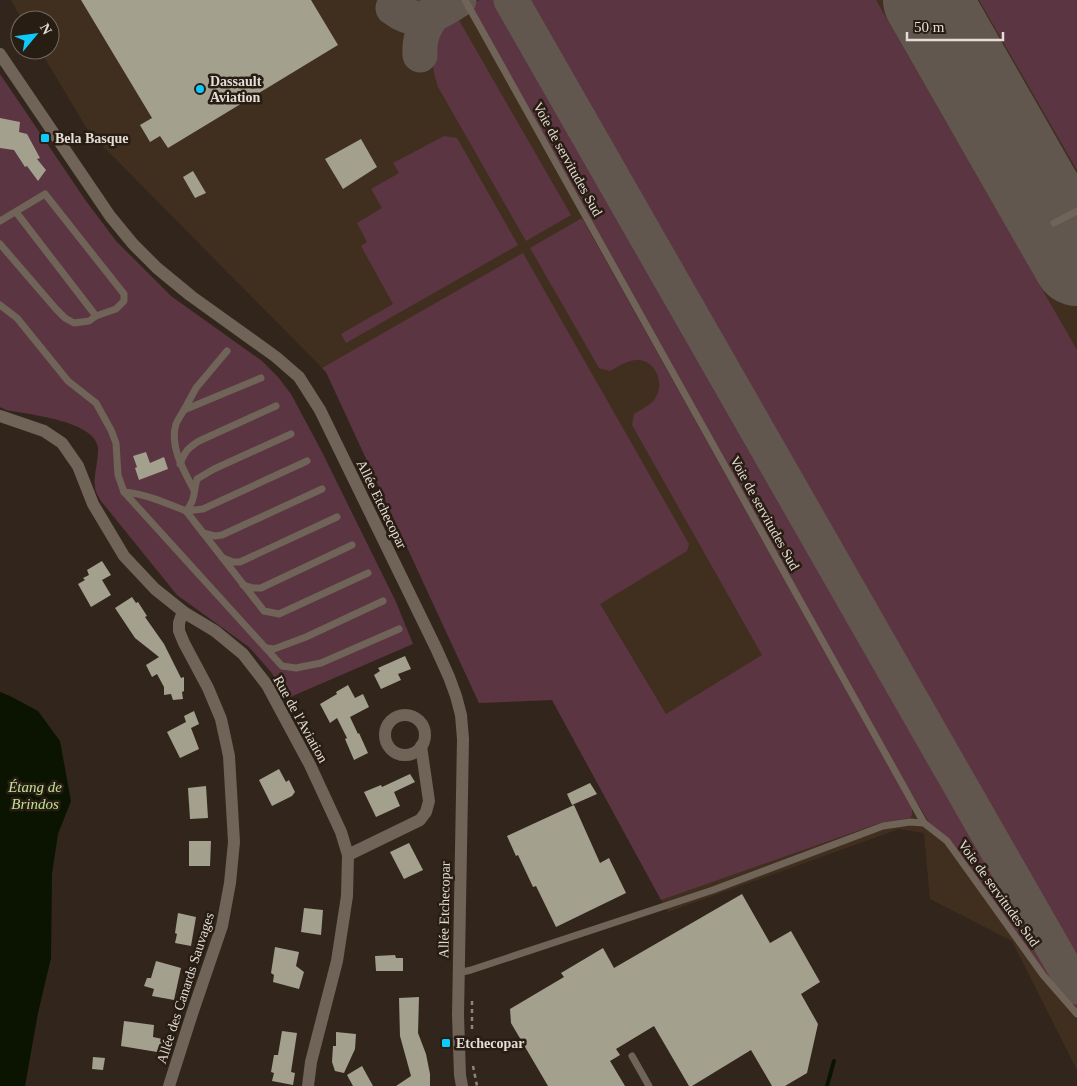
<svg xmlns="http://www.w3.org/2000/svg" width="1077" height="1086" font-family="'Times New Roman',serif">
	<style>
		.built { fill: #402f1f }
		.green { fill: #5b3542 }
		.water { fill: #0b1400 }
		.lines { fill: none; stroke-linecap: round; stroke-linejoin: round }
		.stream { stroke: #0b1400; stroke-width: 4 }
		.taxiway { stroke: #62574e; stroke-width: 35 }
		.runway { stroke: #62574e; stroke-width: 88 }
		.building { fill: #a4a08e }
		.path { stroke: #8f857d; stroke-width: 2.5; stroke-dasharray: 4 4; stroke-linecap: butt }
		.lane { stroke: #706357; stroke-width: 7 }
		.street { stroke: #706357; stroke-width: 12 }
		.secondary { stroke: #706357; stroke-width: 12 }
		.poi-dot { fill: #0ecafa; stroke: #281d12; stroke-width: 2 }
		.labels { text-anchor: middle; stroke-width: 5; stroke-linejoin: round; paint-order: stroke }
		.poi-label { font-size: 14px; font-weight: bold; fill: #e4dcd6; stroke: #281d12; text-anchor: start }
		.street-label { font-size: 14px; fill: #e4dcd6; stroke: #281d12 }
		.water-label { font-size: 15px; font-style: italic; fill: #c0e094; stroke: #281d12 }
	</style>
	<rect width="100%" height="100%" fill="#32261c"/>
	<path class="built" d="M11,0h1066v1070l-65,-129 -82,-42 -6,-66 -25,-4 -231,83 -116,-212 -73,3 -153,-331 -237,-240 -49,-82h10v-30h-28z"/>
	<g class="green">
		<path d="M480,0h22l565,986 10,15v10l-9,-9 -138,-178 -35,-58 -424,-761z"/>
		<path d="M519,0h357l201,350v625z"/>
		<path d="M979,0h98v170z"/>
		<path d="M456,15l115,200 -45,26 -88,-154c-2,-6 -4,-13 -5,-20 -3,-19 7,-41 23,-52z"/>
		<path d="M0,74l86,127 30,40 55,55 91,65 16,16 13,17 31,58 74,150 17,42 -125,54 -17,-26 -22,-25 -72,-52 -76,-94c-2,-4 -6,-9 -6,-14 -2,-13 4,-26 3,-39 -2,-27 -71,-34 -92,-38l-6,-3z"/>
		<path d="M444,136l13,2 61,107 -172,98 -5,-9 52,-30 -32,-58 6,-4 -10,-19 25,-15 -11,-19 28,-16 -6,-10z"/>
		<path d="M582,218l330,590v7l-3,3 -29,5 -219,77 -109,-200 -73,3 -153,-331 -4,-4 201,-115 166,291 -2,7 -87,53 66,110 96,-59 -130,-230 2,-11c6,-4 15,-8 20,-14 11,-13 4,-37 -14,-40 -11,-1 -21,6 -30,11l-11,-3 -69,-120z"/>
	</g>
	<path class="water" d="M0,692l10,4 28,15 22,30 11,60 -13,33 -6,40 -1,84 -13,55 -13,73h-25z"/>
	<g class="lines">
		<path class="stream" d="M827,1086l7,-25"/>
		<g class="taxiway">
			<path d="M511,0l560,979 6,8"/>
			<path d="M393,8c26,20 42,6 66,-8"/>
			<path d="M420,55c-1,-16 3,-27 12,-39"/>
		</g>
		<path class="runway" d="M927,0l150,262"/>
	</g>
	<g class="building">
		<path d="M81,0h230l27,45 -170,103 -8,-12 -10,6 -10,-17 12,-7z"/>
		<path d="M0,118l20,4 -1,10 8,2 13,24 -3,1 9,11 -8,11 -11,-15 -2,1 -11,-17 -14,-2z"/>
		<path d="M361,139l16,28 -34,22 -18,-30z"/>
		<path d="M193,171l13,22 -11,5 -12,-21z"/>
		<path d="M146,452l4,11 14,-6 4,12 -29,11 -4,-12 2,-1 -4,-11z"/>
		<path d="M102,561l9,14 -9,5 9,15 -20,12 -13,-23 7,-4 -2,-2 6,-3 -2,-5z"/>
		<path d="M132,597l4,6 2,-1 9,14 -2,1 19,27 17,34 3,-1v14l-2,1 1,7 -10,1 -2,-6 -7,1v-8l-7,-13 -5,3 -6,-12 13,-8 -24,-19 -20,-30z"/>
		<path d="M405,656l6,13 -13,5 3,6 -20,9 -7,-14 6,-4 -2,-3z"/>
		<path d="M348,685l7,13 8,-4 6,13 -19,10 8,17 1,-1 9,20 -14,7 -9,-21 2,-1 -10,-20 -7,5 -10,-19 17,-10 -1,-2z"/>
		<path d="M194,711l5,13 -8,4 8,21 -19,9 -13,-26 19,-10 -2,-6z"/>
		<path d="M279,769l7,13 3,-2 6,12 -3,4 -20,10 -13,-26z"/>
		<path d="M410,774l5,8 -21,10 6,14 -24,11 -12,-25 17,-7 1,2z"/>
		<path d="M590,783l7,11 -25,11 -5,-11z"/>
		<path d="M206,786l2,32 -18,1 -2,-31z"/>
		<path d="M574,805l26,58 9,-5 17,35 -70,34 -20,-41 -3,1 -15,-32 -2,1 -9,-20z"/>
		<path d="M189,841h22l-1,25h-21z"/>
		<path d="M409,843l14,27 -19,9 -14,-27z"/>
		<path d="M742,894l28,49 21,-12 29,51 -19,12 17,30 -11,49 -22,13h-13l-21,-36 -59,36h-3l-35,-60 -38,23 4,6 -10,6 15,25h-77l-37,-63 -1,-14 54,-32 -3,-4 42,-25 11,20z"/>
		<path d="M304,908l19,2 -2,25 -20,-3z"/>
		<path d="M178,913l18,4 -5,29 -16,-3 2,-9 -2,-1z"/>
		<path d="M275,947l24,5 -3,14 8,6 -5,17 -26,-7 1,-7 -3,-2z"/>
		<path d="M395,955l1,3h7v13h-27l-1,-15z"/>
		<path d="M156,961l25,7 -7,32 -22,-4 2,-7 -10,-3 3,-8h4z"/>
		<path d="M419,997l-1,36 8,21 4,20v12h-34l15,-10 -11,-40 -1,-38z"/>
		<path d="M124,1021l30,4 -1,12 14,3 -2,9h-2v4l-42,-7z"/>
		<path d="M282,1031l15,2 -6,39 4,1 -2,12 -21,-4 2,-8 -3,-1 3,-17h4z"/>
		<path d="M336,1032l20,2 -1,15 -11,24 -9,-2 -3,-9 1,-16h3z"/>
		<path d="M93,1057l12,1 -2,12 -11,-1z"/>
		<path d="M362,1066l11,20h-20l-6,-11z"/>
	</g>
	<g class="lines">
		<g class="path">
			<path d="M472,1001v32"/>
			<path d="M473,1066l4,20"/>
		</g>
		<g class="lane">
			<path d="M465,0l459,823 23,18 96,134 34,39"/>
			<path d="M16,212l80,104"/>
			<path d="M0,221l45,-27 79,100v7l-8,8 -20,7 -7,5 -15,2 -9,-5 -9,-9 -56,-65"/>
			<path d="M1054,223l23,-12"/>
			<path d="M0,305l17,13 51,63 28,22 15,27 5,13 2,32 6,17c22,2 42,11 62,19l78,100 15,3 89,-41"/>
			<path d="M227,351l-31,37 -12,22 77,-32"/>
			<path d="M184,410c-3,5 -6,9 -8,14 -7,22 8,47 18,66"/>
			<path d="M180,464c5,-13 8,-16 19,-23l77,-35"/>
			<path d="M124,492l158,174 14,2 25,-5 78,-34"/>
			<path d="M186,511c10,-12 7,-18 11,-32l17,-10 77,-35"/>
			<path d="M186,511l17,-2 104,-48"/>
			<path d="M203,533l12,3 7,-1 100,-46"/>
			<path d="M223,558l10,4h7l97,-45"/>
			<path d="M243,585l10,3h8l91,-43"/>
			<path d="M267,648l7,1 32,-12 77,-36"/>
			<path d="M458,973l13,-3 242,-80 170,-64 27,-4 14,1"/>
			<path d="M632,1056l17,30"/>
		</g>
		<g class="street">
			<path d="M0,416l44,15 18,12 16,23 15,38 31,52 31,33 30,24 30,18 28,23 24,31 43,80 31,67 7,23 -1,41 -10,65 -26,101 -3,24"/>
			<circle cx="405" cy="735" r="20"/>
			<path d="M348,855l72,-35 6,-8 3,-11 -8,-55"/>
			<path d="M169,1086l23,-72 30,-88 8,-43 4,-41 -5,-86 -8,-37 -13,-31 -24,-45 -5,-12v-8l2,-6 4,-4"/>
		</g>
		<path class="secondary" d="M0,54l110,162 23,28 24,24 34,28 85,61 23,20 21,33 116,238 13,29 7,19 5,19 2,24 -5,276 2,60 2,11"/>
	</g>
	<g class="poi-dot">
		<circle cx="200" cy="89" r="5"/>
		<rect x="40" y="133" width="10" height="10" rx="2.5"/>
		<rect x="441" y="1038" width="10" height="10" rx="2.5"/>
	</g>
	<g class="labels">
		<g class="poi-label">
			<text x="210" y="86">Dassault<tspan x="210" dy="16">Aviation</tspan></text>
			<text x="55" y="143">Bela Basque</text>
			<text x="456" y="1048">Etchecopar</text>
		</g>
		<g class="street-label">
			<text transform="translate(568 159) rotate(61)" y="5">Voie de servitudes Sud</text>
			<text transform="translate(382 504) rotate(64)" y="5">Allée Etchecopar</text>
			<text transform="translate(765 513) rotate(61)" y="5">Voie de servitudes Sud</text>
			<text transform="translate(301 719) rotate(61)" y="5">Rue de l'Aviation</text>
			<text transform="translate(999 893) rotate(54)" y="5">Voie de servitudes Sud</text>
			<text transform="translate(444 910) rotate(-89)" y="5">Allée Etchecopar</text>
			<text transform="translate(185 988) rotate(-72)" y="5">Allée des Canards Sauvages</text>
		</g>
		<g class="water-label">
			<text x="35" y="792">Étang de<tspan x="35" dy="17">Brindos</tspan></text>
		</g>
	</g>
	<g transform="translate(35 35) rotate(61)"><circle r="24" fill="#281d12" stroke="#736960"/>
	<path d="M0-4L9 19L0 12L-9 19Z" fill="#0ecafa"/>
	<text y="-8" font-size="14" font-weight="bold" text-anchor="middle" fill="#e4dcd6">N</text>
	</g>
	<path d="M907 32v8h96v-8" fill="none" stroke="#e4dcd6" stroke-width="2.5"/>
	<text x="914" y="32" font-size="15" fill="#e4dcd6" stroke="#281d12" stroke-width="4" paint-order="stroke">50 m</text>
</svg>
